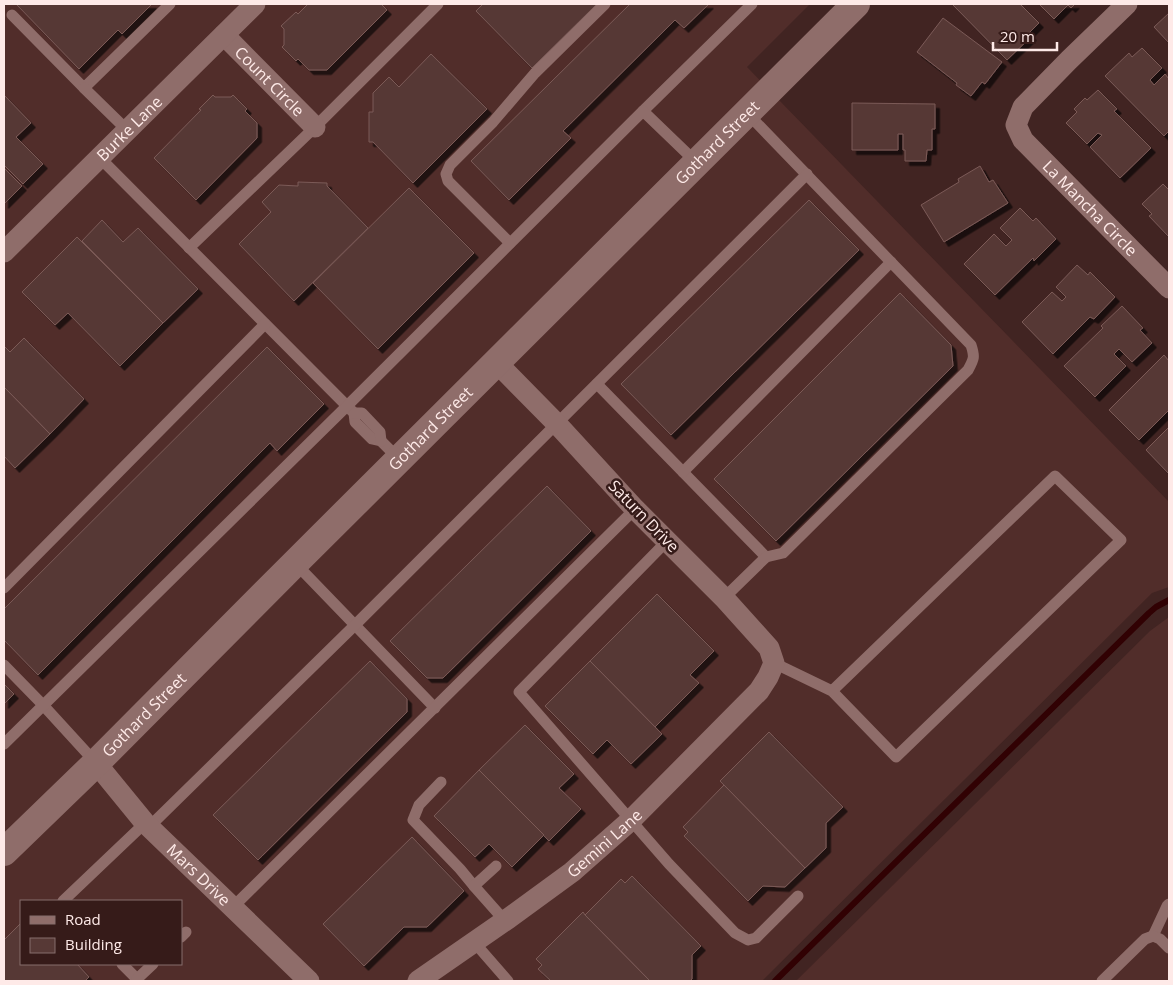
<svg xmlns="http://www.w3.org/2000/svg" width="1173" height="985" font-family="'Open Sans',sans-serif">
	<style>
		.built { fill: #512d2a; fill-rule: evenodd }
		.lines { fill: none; stroke-linecap: round; stroke-linejoin: round }
		.stream { stroke: #310103; stroke-width: 6 }
		.building { fill: #573936; stroke: #7b5a57; filter: url(#shadow) }
		.service { stroke: #8f6d6a; stroke-width: 11 }
		.minor { stroke: #8f6d6a; stroke-width: 21 }
		.tertiary { stroke: #8f6d6a; stroke-width: 28 }
		.labels { text-anchor: middle; stroke-width: 5; stroke-linejoin: round; paint-order: stroke }
		.street-label { font-size: 16px; fill: #feeae8; stroke: #361b19 }
	</style>
	<defs>
		<filter id="shadow"><feDropShadow dx="4.5" dy="4.5" stdDeviation="0" flood-color="#0009"/></filter>
	</defs>
	<rect width="100%" height="100%" fill="#412422"/>
	<g class="built">
		<path d="M4,4h806l-63,63 422,435v85l-17,6 -390,388h-758zM21,901h160v63h-160z"/>
		<path d="M1169,617v364h-373l354,-350z"/>
	</g>
	<g class="lines">
		<path class="stream" d="M775,981l374,-368 7,-6 13,-7"/>
	</g>
	<g class="building">
		<path d="M16,4h136l-30,30 -4,-4 -39,39z"/>
		<path d="M308,4h73l6,6 -60,60h-18l-11,-11 -2,2 -14,-14 2,-2v-16l-3,-3 15,-14 2,2z"/>
		<path d="M483,4h114l-65,64 -56,-57z"/>
		<path d="M630,4h79l-25,24 -9,-8 -112,111 8,7 -62,62 -38,-39z"/>
		<path d="M955,4h65l19,19 -10,10 3,3 -25,24 -54,-55z"/>
		<path d="M1039,4h36l-4,4 -3,-3 -14,14z"/>
		<path d="M1169,13v30l-15,-16z"/>
		<path d="M943,18l59,44 -17,22 -3,-2 -11,14 -15,-11 1,-2 -40,-31z"/>
		<path d="M1142,48l20,20 -12,12 4,5 11,-11 4,5v52l-5,5 -59,-60 24,-23 3,4z"/>
		<path d="M431,54l56,55 -74,74 -40,-41h-4v-30h4v-19l16,-16 10,10z"/>
		<path d="M1098,90l19,19 -3,2 37,37 -31,30 -30,-31 12,-12 -4,-2 -11,11 -21,-21 11,-11 -3,-3 11,-11 2,2z"/>
		<path d="M4,95l27,28 -15,14 27,27 -20,20 -19,-19z"/>
		<path d="M213,95l2,2h16l2,-2 14,14 -2,2 12,12v15l-61,62 -42,-42 47,-48 -2,-1z"/>
		<path d="M852,103l83,1v25h-3v21h-5l-1,11h-21v-11h-2v-16h-5v16h-46z"/>
		<path d="M980,166l9,16 4,-2 15,23 -64,39 -23,-37 38,-23 -1,-3z"/>
		<path d="M4,168l18,18 -18,18z"/>
		<path d="M298,182l29,1v3l41,42 -74,73 -55,-57 32,-32 -9,-10 17,-17 19,1z"/>
		<path d="M1163,184l6,6v47l-20,-21 3,-2 -10,-10z"/>
		<path d="M409,188l65,65 -96,96 -65,-66z"/>
		<path d="M809,200l50,50 -188,185 -50,-51z"/>
		<path d="M1020,208l13,13 3,-3 20,21 -22,22 -1,-3 -38,37 -31,-31 30,-30 12,12 6,-6 -12,-12z"/>
		<path d="M102,220l21,22 15,-14 60,61 -35,34 -81,-82z"/>
		<path d="M77,237l86,86 -43,43 -52,-53 -13,12 -33,-33z"/>
		<path d="M1077,265l11,10 2,-3 25,25 -21,22 -4,-2 -37,37 -31,-32 30,-30 10,9 4,-4 -10,-10z"/>
		<path d="M900,293l51,52 2,21 -177,175 -62,-62z"/>
		<path d="M1122,306l21,22 -3,2 12,13 -20,19 -13,-13 -5,5 12,12 -31,31 -31,-31 39,-38 -2,-2z"/>
		<path d="M24,338l60,61 -34,35 -46,-47v-41l6,6z"/>
		<path d="M267,347l57,57 -47,47 -7,-8 -232,232 -34,-35v-31z"/>
		<path d="M1164,355l5,6v49l-30,30 -30,-30z"/>
		<path d="M4,387l46,47 -35,34 -11,-12z"/>
		<path d="M1169,427v47l-23,-24z"/>
		<path d="M547,486l44,45 -148,147h-16l-37,-37z"/>
		<path d="M657,594l57,57 -24,24 9,8 -44,44 -65,-66z"/>
		<path d="M370,661l37,38v13l-149,148 -45,-45z"/>
		<path d="M590,661l72,73 -31,30 -24,-24 -14,14 -48,-48z"/>
		<path d="M4,684l10,10 -10,10z"/>
		<path d="M525,725l49,49 -15,14 22,21 -32,32 -70,-71z"/>
		<path d="M769,732l74,75 -17,16v25l-21,20 -85,-87z"/>
		<path d="M479,770l65,65 -32,32 -23,-23 -14,13 -41,-41z"/>
		<path d="M724,785l81,83 -20,19 -22,-1 -15,15 -64,-65 4,-4 -5,-5z"/>
		<path d="M412,837l52,54 -37,36h-23l-40,39 -41,-42z"/>
		<path d="M632,876l69,70 -9,9v24l-2,2h-40l-65,-66 36,-36 4,4z"/>
		<path d="M583,912l2,3 65,66h-99l-13,-12 4,-4 -6,-6z"/>
		<path d="M21,923v41h56l12,13 -4,4h-81v-41z"/>
	</g>
	<g class="lines">
		<g class="service">
			<path d="M12,15l72,73 86,-84"/>
			<path d="M84,88l43,42"/>
			<path d="M643,111l109,-107"/>
			<path d="M100,158l247,248 7,7 1,9 17,17 9,2 18,18"/>
			<path d="M510,243l-62,-62 -2,-7 4,-9 43,-43 42,-49 70,-69"/>
			<path d="M189,248l126,-121 123,-123"/>
			<path d="M597,384l169,173"/>
			<path d="M354,413h8l18,19 1,9"/>
			<path d="M683,472l208,-210"/>
			<path d="M667,541l-148,151 150,172 66,69 13,7 8,-2 42,-42"/>
			<path d="M295,563l140,145"/>
			<path d="M4,588l261,-264"/>
			<path d="M724,598l42,-41 17,-4 185,-183c6,-11 7,-13 3,-25l-224,-232"/>
			<path d="M774,663l58,28 223,-215 66,64 -225,217 -64,-66"/>
			<path d="M4,665l39,40 53,58"/>
			<path d="M4,744l343,-338 296,-295 54,52"/>
			<path d="M441,782l-22,23 -6,15 47,49 14,17"/>
			<path d="M149,827l206,-202 452,-451"/>
			<path d="M496,866l-22,20 31,35"/>
			<path d="M63,901l82,-78"/>
			<path d="M233,907l402,-398"/>
			<path d="M1153,936l14,-30 2,-2"/>
			<path d="M181,937l5,-5"/>
			<path d="M474,942l34,39"/>
			<path d="M122,964l15,15 1,2"/>
			<path d="M137,979l16,-15"/>
			<path d="M1102,981l43,-42 8,-3 7,3 9,9"/>
		</g>
		<g class="minor">
			<path id="s1" d="M1127,4l-58,56 -46,47 -7,18 7,15 146,148"/>
			<path id="s2" d="M224,35l91,92"/>
			<path id="s3" d="M4,252l251,-248"/>
			<path id="s4" d="M96,763l49,60 164,158"/>
			<path id="s5" d="M418,981l91,-63 63,-46 59,-52 128,-129 9,-14 6,-14 -5,-15 -45,-50 -89,-89 -78,-85 -61,-62"/>
		</g>
		<path class="tertiary" id="s6" d="M4,852l92,-89 199,-200 561,-559"/>
	</g>
	<g class="labels">
		<g class="street-label">
			<text dy="6" stroke="none"><textPath href="#s2" startOffset="65">Count Circle</textPath></text>
			<text dy="6" stroke="none"><textPath href="#s3" startOffset="176">Burke Lane</textPath></text>
			<text dy="6" stroke="none"><textPath href="#s6" startOffset="1006">Gothard Street</textPath></text>
			<text dy="6" stroke="none"><textPath href="#s1" startOffset="278">La Mancha Circle</textPath></text>
			<text dy="6" stroke="none"><textPath href="#s6" startOffset="601">Gothard Street</textPath></text>
			<text transform="translate(644 516) rotate(46)" y="6">Saturn Drive</text>
			<text dy="6" stroke="none"><textPath href="#s6" startOffset="196">Gothard Street</textPath></text>
			<text dy="6" stroke="none"><textPath href="#s5" startOffset="232">Gemini Lane</textPath></text>
			<text dy="6" stroke="none"><textPath href="#s4" startOffset="152">Mars Drive</textPath></text>
		</g>
	</g>
	<rect width="1173" height="985" fill="none" stroke="#feeae8" stroke-width="10"/>
	<rect x="20" y="900" width="162" height="65" fill="#361b19" stroke="#866e6c"/>
	<rect x="30" y="916" width="25" height="8" fill="#8f6d6a" stroke="#866e6c"/>
	<text x="65" y="925" font-size="15" fill="#feeae8">Road</text>
	<rect x="30" y="938" width="25" height="15" fill="#573936" stroke="#866e6c"/>
	<text x="65" y="950" font-size="15" fill="#feeae8">Building</text>
	<path d="M993 42v8h64v-8" fill="none" stroke="#feeae8" stroke-width="2.5"/>
	<text x="1000" y="42" font-size="15" fill="#feeae8" stroke="#361b19" stroke-width="4" paint-order="stroke">20 m</text>
</svg>
